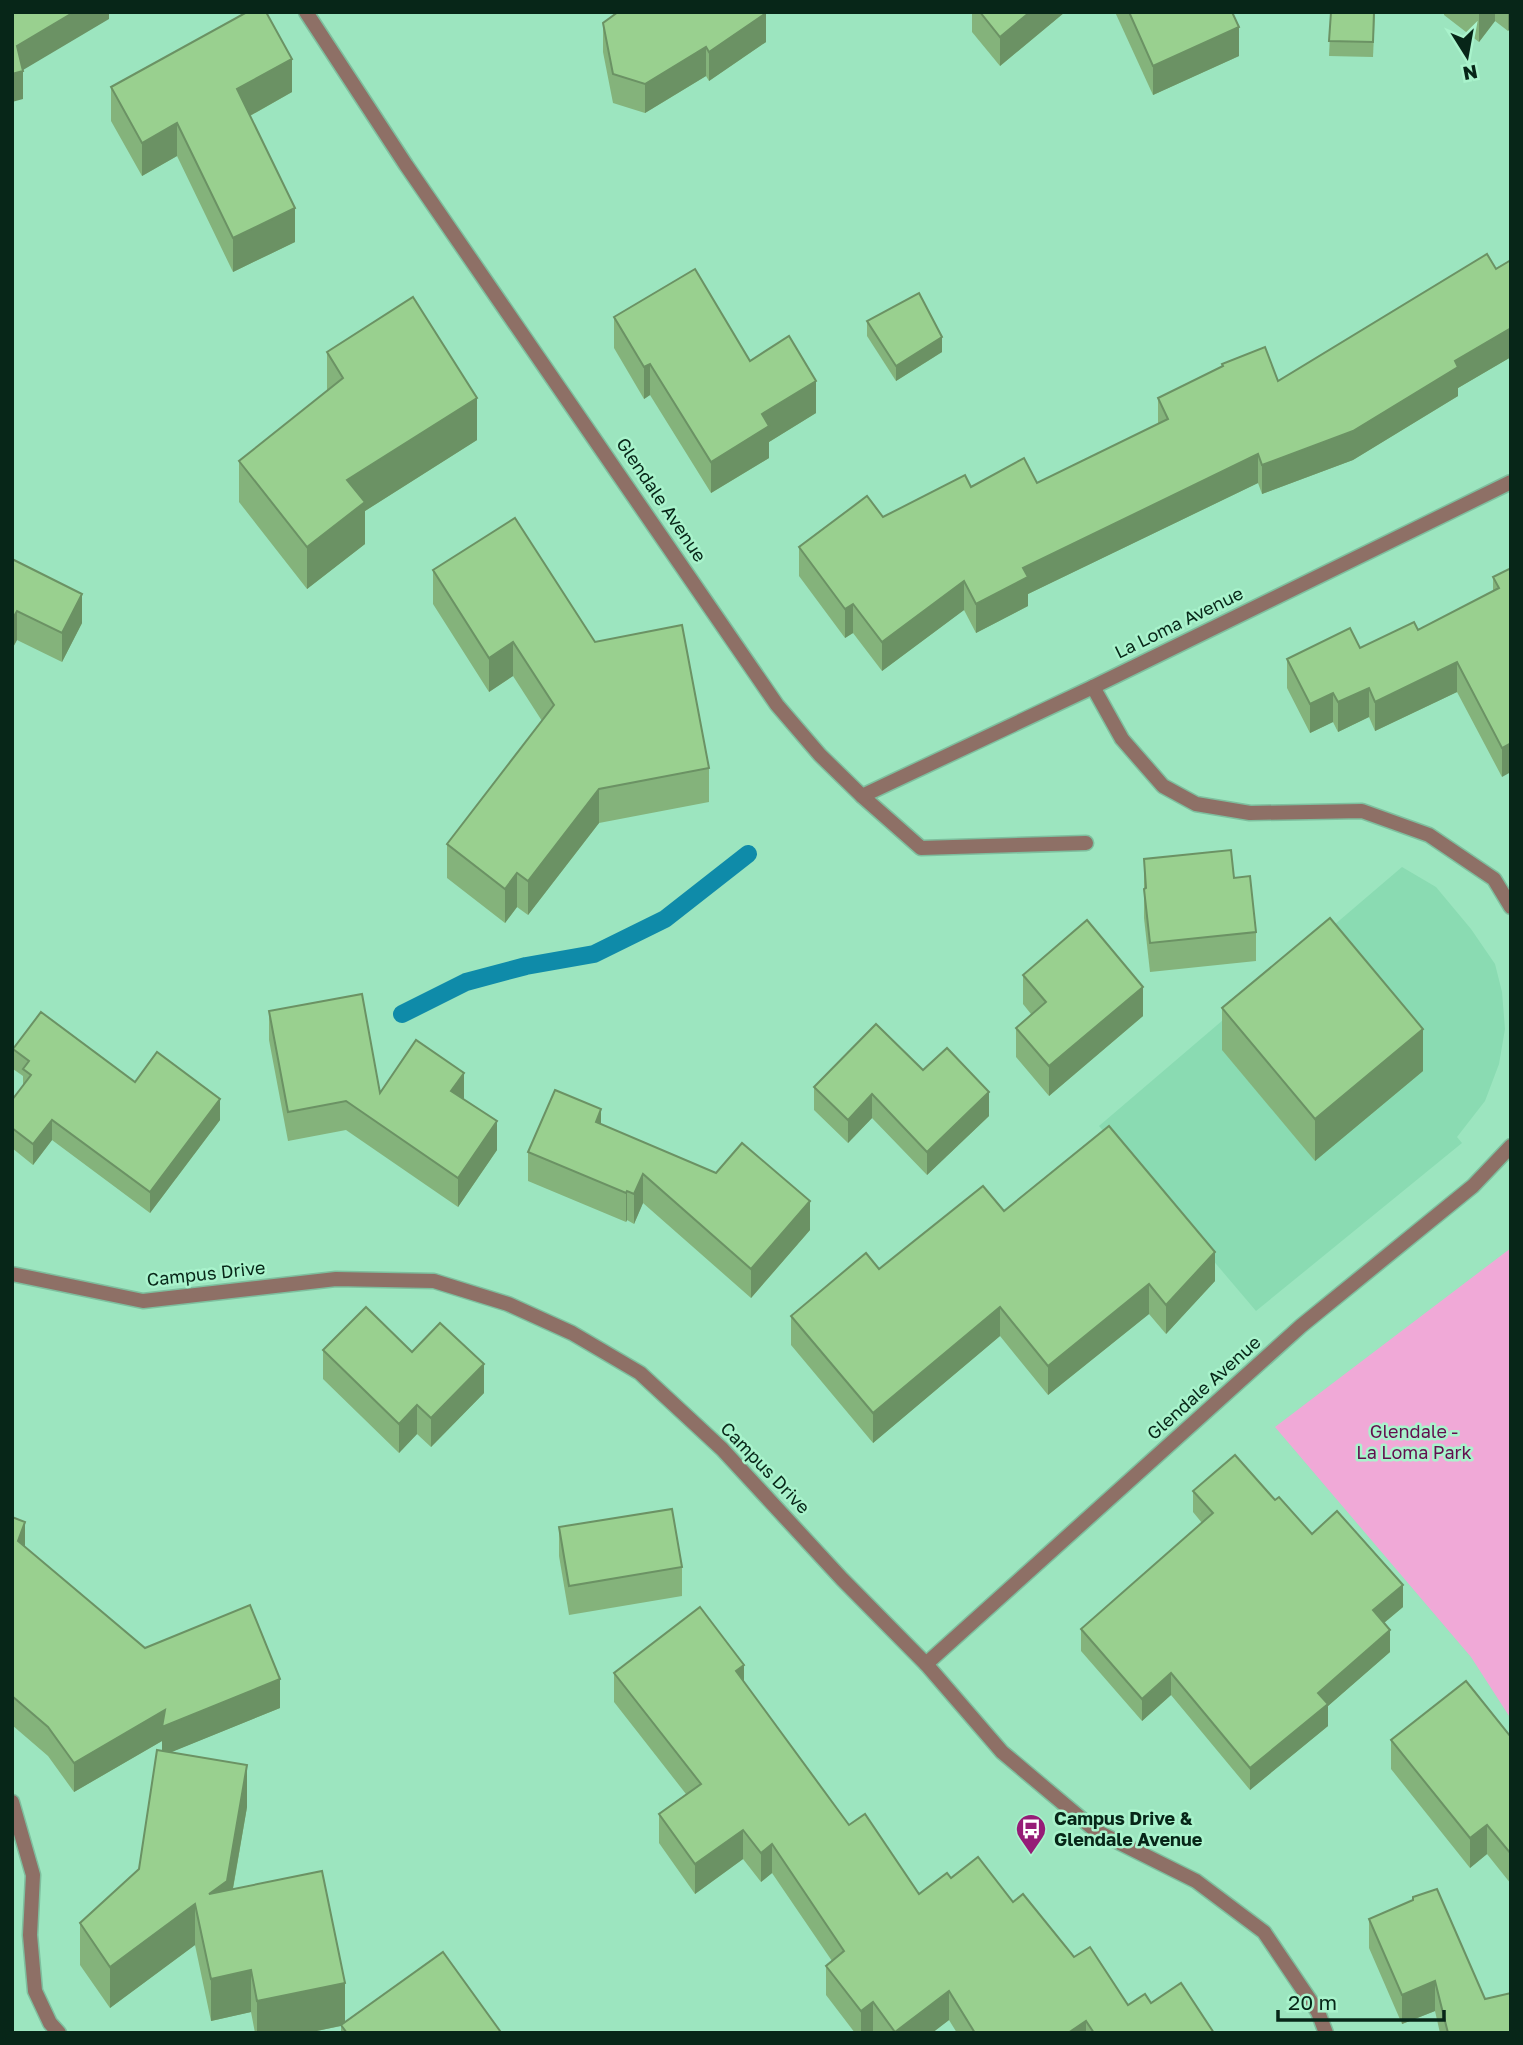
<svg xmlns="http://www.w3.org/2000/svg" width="1523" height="2045" font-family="'Golos Text',sans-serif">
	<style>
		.built { fill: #8adbb2 }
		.green { fill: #f0a9d7 }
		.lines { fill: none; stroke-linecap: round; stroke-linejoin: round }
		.stream { stroke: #0f8ba9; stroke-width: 18 }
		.service-casing { stroke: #7ebf9e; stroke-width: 17 }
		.minor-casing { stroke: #7ebf9e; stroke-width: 17 }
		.tertiary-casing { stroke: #7ebf9e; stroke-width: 17 }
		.service { stroke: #8e7066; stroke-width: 14 }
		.minor { stroke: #8e7066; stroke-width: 14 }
		.tertiary { stroke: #8e7066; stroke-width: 14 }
		.wall { fill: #84b37b }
		.shaded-wall { fill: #6b9264 }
		.building { fill: #99d08f; stroke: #6b9264; stroke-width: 2 }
		.labels { text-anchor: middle; stroke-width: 5; stroke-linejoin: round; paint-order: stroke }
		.street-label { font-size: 18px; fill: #072618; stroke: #a9f3cc }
		.park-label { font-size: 18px; fill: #630e4e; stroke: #a9f3cc }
		.poi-label { font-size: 18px; font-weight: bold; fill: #072618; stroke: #a9f3cc; text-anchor: start }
	</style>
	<rect width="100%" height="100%" fill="#9ce5bf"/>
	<path class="built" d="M1402,867l34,20 35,42 24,35 7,28 3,37 -6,35 -14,37 -28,36 5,6 -206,168 -157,-185z"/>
	<path class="green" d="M1511,1248v471l-40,-62 -196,-230z"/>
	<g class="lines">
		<path class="stream" d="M402,1014l64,-32 60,-16 68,-12 71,-35 83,-65"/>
		<g class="service-casing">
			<path id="service" d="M862,796l59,52 165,-5"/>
		</g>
		<g class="minor-casing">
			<g id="minor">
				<path d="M306,12l100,153 371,540 43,50 42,41 231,-109"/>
				<path d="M12,1274l131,27 193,-22 98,2 74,23 64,29 68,40 82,76 120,130 84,85"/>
				<path d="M12,1802l21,73 -3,60 5,56 15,32 9,10"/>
			</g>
		</g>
		<g class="tertiary-casing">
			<g id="tertiary">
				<path d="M1511,482l-418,205 29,52 41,47 33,18 54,9 112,-2 67,24 65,44 17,28"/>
				<path d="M1326,2033l-8,-21 -54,-80 -68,-51 -100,-50 -94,-79 -76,-88 375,-338 172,-140 38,-40"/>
			</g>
		</g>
		<use href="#service" class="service"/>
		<use href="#minor" class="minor"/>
		<use href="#tertiary" class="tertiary"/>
	</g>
	<g class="wall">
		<path d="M972,12h93l-65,54 -28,-34z"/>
		<path d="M1115,12h117l7,44 -86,39z"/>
		<path d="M1331,12h44l-2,45 -44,-1z"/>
		<path d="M1444,12h67v15l-3,4 -13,-10 -16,21 -35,-27z"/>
		<path d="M603,23l163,19 -57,39 -3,-5 -61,37 -32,-10 -10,-51z"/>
		<path d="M111,87l181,5 -42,24 45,126 -62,30 -56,-116 -35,20 -31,-55z"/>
		<path d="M1511,260v97l-53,31v8l-105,64 -91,34 -4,-11 -230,111v12l-52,27 -12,-23 -82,61 -29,-38 -8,5 -46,-62v-29l172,-60 66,-4 121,-58v-27l64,-31v-3l56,17z"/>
		<path d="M614,317l136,44 66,52 -47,29v16l-58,35 -61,-98 -6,4 -30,-51z"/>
		<path d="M867,321l75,31 -46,29 -29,-45z"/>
		<path d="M327,352l150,88 -112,71v33l-58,45 -68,-87v-41l88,-70z"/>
		<path d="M12,559l70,64 -20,39 -45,-22 -5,9z"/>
		<path d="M1511,568l-9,209 -45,-85 -82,39 -6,-14 -31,15 -5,-10 -23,11 -23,-45v-29l73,-11 58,-18 75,-39v-14z"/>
		<path d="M433,570l162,72 114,126v34l-110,21 -71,92 -11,-8 -12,16 -58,-45v-34l95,-123 -29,-45 -24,16 -56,-88z"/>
		<path d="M1144,859l90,19 22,54v29l-106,11 -6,-54z"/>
		<path d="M1023,975l120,41 -94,80 -33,-39v-29l15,-14 -8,-10z"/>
		<path d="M1222,1008l201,63 -108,90 -93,-111z"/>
		<path d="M269,1011l111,82 84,7 33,50 -39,57 -112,-77 -58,11 -19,-101z"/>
		<path d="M13,1049l122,33 85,38 -70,93 -98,-73 -19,25 -21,-17v-48l11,-13v-11l-10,-7z"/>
		<path d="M923,1070l66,46 -62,59 -55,-57 -24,25 -34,-33v-23z"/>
		<path d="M601,1124l209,106 -59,68 -108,-95 -9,21 -7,-4 -1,2 -98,-41v-29z"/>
		<path d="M1004,1211l211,70 -49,53 -17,-20 -101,81 -48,-59 -127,107 -82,-98v-29l88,-47z"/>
		<path d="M323,1350l89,2 72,41 -53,54 -14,-13 -18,19 -76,-74z"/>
		<path d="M1193,1491l82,9 37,34 91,73 -19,16 6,29 -62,54v20l-78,64 -79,-95 -29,26 -61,-70v-22l121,-106 -9,-11z"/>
		<path d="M12,1517l13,31 120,100 135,60 -109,44 76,55 -14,82 112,133 155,11h-159v-7l-34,7h-52l-4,-21 -40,9 -16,-76 -85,63 -30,-43v-42l59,-54 23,-118v-10l-88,51 -26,-36 -36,-31z"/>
		<path d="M559,1527l123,40v29l-113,19 -10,-59z"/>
		<path d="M614,1673l130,9 105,143 70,69 32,-16 62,24 115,103 23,-2 63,30h-257l-8,-13 -17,13h-58l-1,-2 -3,2h-15l-29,-38v-29l6,-5 -60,-88 -11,9 -18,-23 -48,35 -36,-51v-29l27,-20 -72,-92z"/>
		<path d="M1511,1737v147l-24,-30 -17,14 -79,-99v-29z"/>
		<path d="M1413,1897l72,102 26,34h-71l-5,-22 -33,13 -33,-76v-29l44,-19z"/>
	</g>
	<g class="shaded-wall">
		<path d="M74,12h35v7l-91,54 5,-2v28l-11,3v-28l5,-28z"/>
		<path d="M1030,12h35l-65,54v-29z"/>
		<path d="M1479,12h16v9l-16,21z"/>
		<path d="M1508,12h3v15l-3,4z"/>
		<path d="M766,13v29l-57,39v-29z"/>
		<path d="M1239,27v29l-86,39v-29z"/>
		<path d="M706,47v29l-61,37v-29z"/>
		<path d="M292,59v33l-55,31v-34z"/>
		<path d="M177,123v33l-35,20v-33z"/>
		<path d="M295,208v34l-62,30v-34z"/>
		<path d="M1511,328v29l-53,31v8l-105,64 -91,34v-29l193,-104z"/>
		<path d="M942,337v15l-46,29v-15z"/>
		<path d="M650,364v31l-6,4v-32z"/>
		<path d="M816,381v32l-47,29v16l-58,35v-31l51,-48z"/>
		<path d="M477,398v42l-112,71v33l-58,45v-42l40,-67z"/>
		<path d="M1258,454v29l-230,111v12l-52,27v-29l47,-36z"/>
		<path d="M964,581v29l-82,61v-29z"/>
		<path d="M82,594v29l-20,39v-29z"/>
		<path d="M853,604v29l-8,5v-29z"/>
		<path d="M17,611v29l-5,9v-29z"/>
		<path d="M513,642v34l-24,16v-34z"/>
		<path d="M1457,662v30l-82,39v-29z"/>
		<path d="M1369,688v29l-31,15v-30z"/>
		<path d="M1333,693v29l-23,11v-29z"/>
		<path d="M1511,743v29l-9,5v-29z"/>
		<path d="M599,789v34l-71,92v-34z"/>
		<path d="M517,873v34l-12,16v-34z"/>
		<path d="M1143,987v29l-94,80v-30z"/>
		<path d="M1423,1029v42l-108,90v-42z"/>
		<path d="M464,1073v29l-13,-11z"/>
		<path d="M989,1092v24l-62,59v-23z"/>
		<path d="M872,1094v24l-24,25v-23z"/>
		<path d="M220,1099v21l-70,93v-21z"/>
		<path d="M601,1109v29l-5,-16z"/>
		<path d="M52,1120v20l-19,25v-21z"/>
		<path d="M497,1121v29l-39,57v-29z"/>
		<path d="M643,1174v29l-9,21v-30z"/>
		<path d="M627,1191v29l-1,2v-29z"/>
		<path d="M810,1201v29l-59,68v-29z"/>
		<path d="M1215,1252v29l-49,53v-29z"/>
		<path d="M1149,1284v30l-101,81v-29z"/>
		<path d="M1000,1307v29l-127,107v-30z"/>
		<path d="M484,1364v29l-53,54v-29z"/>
		<path d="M417,1405v29l-18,19v-29z"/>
		<path d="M25,1522v29l-7,-10z"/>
		<path d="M1403,1585v22l-30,25v-22z"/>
		<path d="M1390,1630v22l-62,54v20l-78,64v-22l68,-75z"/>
		<path d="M744,1665v29l-8,-23z"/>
		<path d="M1171,1673v22l-29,26v-22z"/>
		<path d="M280,1679v29l-118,48v-15l-88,51v-29l91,-53z"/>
		<path d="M247,1765v42l-20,115 -18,-28z"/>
		<path d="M1487,1825v29l-17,14v-30z"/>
		<path d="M743,1830v29l-48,35v-30z"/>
		<path d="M772,1844v29l-11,9v-29z"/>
		<path d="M195,1904v41l-85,63v-41z"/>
		<path d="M251,1970v42l-40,9v-42z"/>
		<path d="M1435,1981v30l-33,13v-29z"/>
		<path d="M345,1983v42l-38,8h-50v-32z"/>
		<path d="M949,1991v29l-17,13h-37v-1z"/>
		<path d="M873,2002v29l-3,2h-9v-22z"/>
		<path d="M1086,2021v12h-18z"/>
	</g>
	<g class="building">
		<path d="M12,12h62l-57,34 6,25 -11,3z"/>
		<path d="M247,12h19l26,47 -55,30 58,119 -62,30 -56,-115 -35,20 -31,-56z"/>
		<path d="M618,12h148v1l-57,39 -3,-5 -61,37 -32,-10 -10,-51z"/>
		<path d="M980,12h50l-30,25z"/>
		<path d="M1129,12h103l7,15 -86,39z"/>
		<path d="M1331,12h43l-1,30 -44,-1z"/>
		<path d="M1487,254l9,15 15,-9v68l-56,33 3,6 -105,64 -91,34 -4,-11 -235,114 5,9 -52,27 -12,-23 -82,61 -29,-38 -8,5 -46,-62 68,-51 16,21 82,-42 6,12 53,-29 13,25 131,-64 -10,-21 65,-32 -1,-2 43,-17 13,34z"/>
		<path d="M695,269l55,92 39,-25 27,45 -54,33 7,12 -58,36 -61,-98 -6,3 -30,-50z"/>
		<path d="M919,293l23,44 -46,29 -29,-45z"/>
		<path d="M413,297l64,101 -130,82 18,22 -58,45 -68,-86 104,-83 -16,-26z"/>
		<path d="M515,518l80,124 87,-17 27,143 -110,21 -71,92 -11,-8 -12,16 -58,-45 107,-139 -41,-63 -24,16 -56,-88z"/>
		<path d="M12,559l70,35 -20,39 -45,-22 -5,9z"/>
		<path d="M1511,568v175l-9,5 -45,-86 -82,40 -6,-14 -31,14 -5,-9 -23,11 -23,-45 63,-31 10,20 54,-26 4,8 81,-42 -6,-11z"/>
		<path d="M1231,850l3,28 16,-2 6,56 -106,11 -6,-54 2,-1 -2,-29z"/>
		<path d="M1330,918l93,111 -108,90 -93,-111z"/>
		<path d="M1087,920l56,67 -94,79 -33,-38 30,-26 -23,-27z"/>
		<path d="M362,994l18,99 36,-53 48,33 -13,18 46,30 -39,57 -112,-77 -58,11 -19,-101z"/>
		<path d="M41,1012l94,70 22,-30 63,47 -70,93 -98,-72 -19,24 -21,-16v-28l19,-25 -8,-6 6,-8 -16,-12z"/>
		<path d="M876,1024l47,46 24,-22 42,44 -62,60 -55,-58 -24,26 -34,-33z"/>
		<path d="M555,1090l46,19 -5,13 120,51 26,-30 68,58 -59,68 -108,-95 -9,20 -7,-3 -1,2 -98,-41z"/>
		<path d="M1109,1126l106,126 -49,53 -17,-21 -101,82 -48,-59 -127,106 -82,-97 75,-63 13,16 104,-83 21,25z"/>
		<path d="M366,1307l46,45 28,-29 44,41 -53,54 -14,-13 -18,19 -76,-74z"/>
		<path d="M1235,1455l40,45 4,-3 33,37 25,-23 66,74 -30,25 17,20 -72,63 10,11 -78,64 -79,-95 -29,26 -61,-70 132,-116 -20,-22z"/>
		<path d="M672,1509l10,58 -113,19 -10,-59z"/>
		<path d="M12,1517l13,5 -7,19 127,107 105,-43 30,74 -118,48 3,-17 -91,53 -26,-36 -36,-31z"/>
		<path d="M700,1607l44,58 -8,6 113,154 16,-11 54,80 28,-21 4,5 27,-21 35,45 10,-8 51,63 16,-10 38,58 17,-11 6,9 30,-20 33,50h-120l-8,-12 -18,12h-93l-26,-42 -54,41 -22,-30 -12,9 -35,-45 18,-15 -72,-107 -11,9 -18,-23 -48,34 -36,-50 42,-30 -87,-111z"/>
		<path d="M1466,1681l45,56v117l-24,-29 -17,13 -79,-98z"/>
		<path d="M157,1750l90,15 -20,116 -18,13 113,-23 23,112 -88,18 -6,-31 -40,9 -16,-75 -85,63 -30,-44 59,-54z"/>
		<path d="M1437,1889l48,110 26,-6v40h-63l-13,-52 -33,14 -33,-76 44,-19v-3z"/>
		<path d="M443,1952l57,79 -3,2h-150l-6,-8z"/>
	</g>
	<defs>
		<g id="bus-pin" transform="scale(1.575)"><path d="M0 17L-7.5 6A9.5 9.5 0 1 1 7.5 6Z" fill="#961c77" stroke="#a9f3cc"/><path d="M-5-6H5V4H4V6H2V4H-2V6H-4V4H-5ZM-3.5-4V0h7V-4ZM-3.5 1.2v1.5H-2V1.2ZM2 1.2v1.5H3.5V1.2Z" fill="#fff"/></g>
	</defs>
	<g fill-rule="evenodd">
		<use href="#bus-pin" x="1031" y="1829"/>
	</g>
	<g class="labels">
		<g class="street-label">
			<text transform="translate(661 500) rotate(56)" y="6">Glendale Avenue</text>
			<text transform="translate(1179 623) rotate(-26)" y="6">La Loma Avenue</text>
			<text transform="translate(206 1274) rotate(-6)" y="6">Campus Drive</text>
			<text transform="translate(1204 1388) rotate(-42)" y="6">Glendale Avenue</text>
			<text transform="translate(765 1468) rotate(46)" y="6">Campus Drive</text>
		</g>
		<g class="park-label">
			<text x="1414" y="1438">Glendale -<tspan x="1414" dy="21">La Loma Park</tspan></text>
		</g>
		<g class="poi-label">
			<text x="1054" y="1825">Campus Drive &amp;<tspan x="1054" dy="21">Glendale Avenue</tspan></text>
		</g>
	</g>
	<rect width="1523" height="2045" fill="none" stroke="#072618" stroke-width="28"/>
	<g transform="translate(1467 56) rotate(169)" stroke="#a9f3cc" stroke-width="5" paint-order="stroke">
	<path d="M0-5L12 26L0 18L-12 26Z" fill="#072618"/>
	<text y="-10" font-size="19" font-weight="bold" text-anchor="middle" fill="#072618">N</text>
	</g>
	<path d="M1278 2010v10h166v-10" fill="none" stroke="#072618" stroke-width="3.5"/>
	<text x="1288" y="2010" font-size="21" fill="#072618" stroke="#a9f3cc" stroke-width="5" paint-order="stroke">20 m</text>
</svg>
